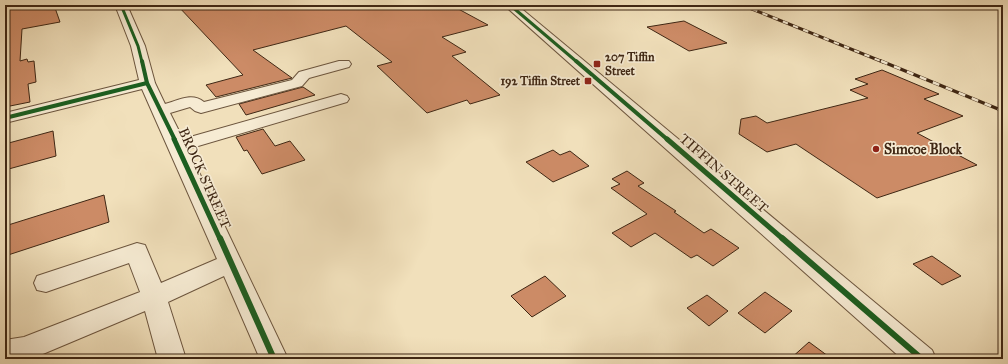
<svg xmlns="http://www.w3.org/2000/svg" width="1008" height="364" font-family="'IM FELL Great Primer',serif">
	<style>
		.building { fill: #cc8b66; stroke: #3f2714 }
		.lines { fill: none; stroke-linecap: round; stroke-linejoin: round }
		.minor-casing { stroke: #6c553e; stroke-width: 2 }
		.minor { fill: #f6ebd3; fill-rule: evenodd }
		.rail-far1-casing { stroke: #3f2714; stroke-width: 3 }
		.rail-casing { stroke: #3f2714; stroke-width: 3.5 }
		.rail-far1 { stroke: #f6ebd3; stroke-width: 2; stroke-dasharray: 5.5; stroke-linecap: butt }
		.rail { stroke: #f6ebd3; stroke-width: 2.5; stroke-dasharray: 7; stroke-linecap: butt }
		.cycleway-far3-casing { stroke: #f6ebd3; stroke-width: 4.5 }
		.cycleway-far2-casing { stroke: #f6ebd3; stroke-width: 6 }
		.cycleway-far1-casing { stroke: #f6ebd3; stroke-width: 8 }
		.cycleway-casing { stroke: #f6ebd3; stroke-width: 9 }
		.cycleway-far3 { stroke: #1b5e20; stroke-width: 3 }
		.cycleway-far2 { stroke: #1b5e20; stroke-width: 4 }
		.cycleway-far1 { stroke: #1b5e20; stroke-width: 5 }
		.cycleway { stroke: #1b5e20; stroke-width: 6 }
		.poi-dot { fill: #8f2418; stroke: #f6ebd3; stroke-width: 1.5 }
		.labels { text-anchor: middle; stroke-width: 3.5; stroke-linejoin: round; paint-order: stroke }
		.far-poi-label { font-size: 12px; font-weight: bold; fill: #3f2714; stroke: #f6ebd3; text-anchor: start }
		.poi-label { font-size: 14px; font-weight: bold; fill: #3f2714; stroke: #f6ebd3; text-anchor: start }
		.street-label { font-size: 14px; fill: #3f2714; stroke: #f6ebd3 }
	</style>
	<rect width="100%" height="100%" fill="#f1e0bb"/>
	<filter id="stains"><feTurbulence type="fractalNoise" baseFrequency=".005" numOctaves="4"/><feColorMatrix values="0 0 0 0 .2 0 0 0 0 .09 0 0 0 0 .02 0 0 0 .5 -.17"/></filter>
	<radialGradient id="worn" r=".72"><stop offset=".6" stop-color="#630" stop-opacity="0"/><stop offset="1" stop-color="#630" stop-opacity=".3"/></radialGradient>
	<g class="building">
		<path d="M5,5h49l6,17 -38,7 -2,32 7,-2 1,3 6,-1 2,21 -8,2 2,18 -25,5z"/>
		<path d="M177,5h274l37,20 -46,12 24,15 -14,4 48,39 -30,9 -3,-4 -40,13 -50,-47 15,-4 -46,-36 -93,24 39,28 -76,19 -10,-12 37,-10z"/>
		<path d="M684,21l43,22 -38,8 -42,-24z"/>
		<path d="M882,70l57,24 -15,5 39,17 -46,17 60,32 -100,33 -81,-54 -29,8 -28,-18 2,-15 15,-3 11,7 101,-25 -18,-8 18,-6 -13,-5z"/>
		<path d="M303,87l12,8 -69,20 -7,-11z"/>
		<path d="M263,129l12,17 15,-5 15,19 -43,14 -15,-24 -3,1 -8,-14z"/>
		<path d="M53,131l3,25 -51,14v-26z"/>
		<path d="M553,150l7,5 10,-4 19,15 -36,16 -27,-20z"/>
		<path d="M627,171l17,12 -6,3 38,25 -2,1 30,21 7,-4 28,19 -26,18 -16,-11 -6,3 -36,-25 -24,14 -19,-14 35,-19 -36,-26 9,-4 -8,-5z"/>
		<path d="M104,195l5,27 -104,34v-30z"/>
		<path d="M932,256l29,20 -19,9 -29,-21z"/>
		<path d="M545,276l21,20 -34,21 -21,-21z"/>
		<path d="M765,292l27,19 -27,22 -27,-20z"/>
		<path d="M707,295l21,16 -19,15 -22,-18z"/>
		<path d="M809,342l23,17h-42z"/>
	</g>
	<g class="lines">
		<g class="minor-casing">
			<g id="minor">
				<path d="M115,5h12l18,41 10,37 10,21c14,-4 27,-12 39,-2l88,-22 7,-8 40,-11h10l2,3 -2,3 -40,11 -7,8 -101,27 -6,-2 -5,-4 -20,6 13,26 158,-45 6,2 2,3 -2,3 -159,47 100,210h-28l-36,-83 -56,26 18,57h-28l-13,-48 -114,48h-26v-19l19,-3 116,-45 -11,-29 -83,29 -9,-2 -3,-7 3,-7 100,-33 8,2 16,38 56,-24 -75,-170 -137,34v-10l134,-33 -8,-34z"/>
				<path d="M504,5h13l415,345 4,9h-34z"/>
			</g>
		</g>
		<use href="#minor" class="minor"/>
		<g class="rail-far1-casing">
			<path id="rail-far1" d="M742,5l141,57"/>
		</g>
		<g class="rail-casing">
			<path id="rail" d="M881,61l122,50"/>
		</g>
		<use href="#rail-far1" class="rail-far1"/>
		<use href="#rail" class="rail"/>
		<g class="cycleway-far3-casing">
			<g id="cycleway-far3">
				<path d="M121,5l17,41 4,16"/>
				<path d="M510,5l67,57"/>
			</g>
		</g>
		<g class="cycleway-far2-casing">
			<g id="cycleway-far2">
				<path d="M142,61l5,22 28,57"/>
				<path d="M576,61l92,79"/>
				<path d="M5,118l142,-35"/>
			</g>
		</g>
		<g class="cycleway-far1-casing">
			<g id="cycleway-far1">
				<path d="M174,139l46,100"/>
				<path d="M667,139l116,100"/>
			</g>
		</g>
		<g class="cycleway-casing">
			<g id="cycleway">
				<path d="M220,238l54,121"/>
				<path d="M782,238l140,121"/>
			</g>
		</g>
		<use href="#cycleway-far3" class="cycleway-far3"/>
		<use href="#cycleway-far2" class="cycleway-far2"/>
		<use href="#cycleway-far1" class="cycleway-far1"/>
		<use href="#cycleway" class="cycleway"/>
	</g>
	<g class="poi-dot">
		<rect x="593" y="60" width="8" height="8" rx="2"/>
		<rect x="584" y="77" width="8" height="8" rx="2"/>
		<circle cx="876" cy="149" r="4"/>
	</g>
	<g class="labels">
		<g class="far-poi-label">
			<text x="605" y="61">207 Tiffin<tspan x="605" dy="14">Street</tspan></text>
			<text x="580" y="85" text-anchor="end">192 Tiffin Street</text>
		</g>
		<g class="poi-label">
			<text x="884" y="154">Simcoe Block</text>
		</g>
		<g class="street-label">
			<text transform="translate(724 173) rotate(41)" y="5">TIFFIN STREET</text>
			<text transform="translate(205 178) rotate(66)" y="5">BROCK STREET</text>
		</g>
	</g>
	<rect width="1008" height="364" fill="none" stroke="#f1e0bb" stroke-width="20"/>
	<rect x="6" y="6" width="996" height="352" fill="none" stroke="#3f2714" stroke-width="2"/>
	<rect x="10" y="10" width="988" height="344" fill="none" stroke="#3f2714"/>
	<rect width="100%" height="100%" filter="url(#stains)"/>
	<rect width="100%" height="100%" fill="url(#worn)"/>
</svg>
